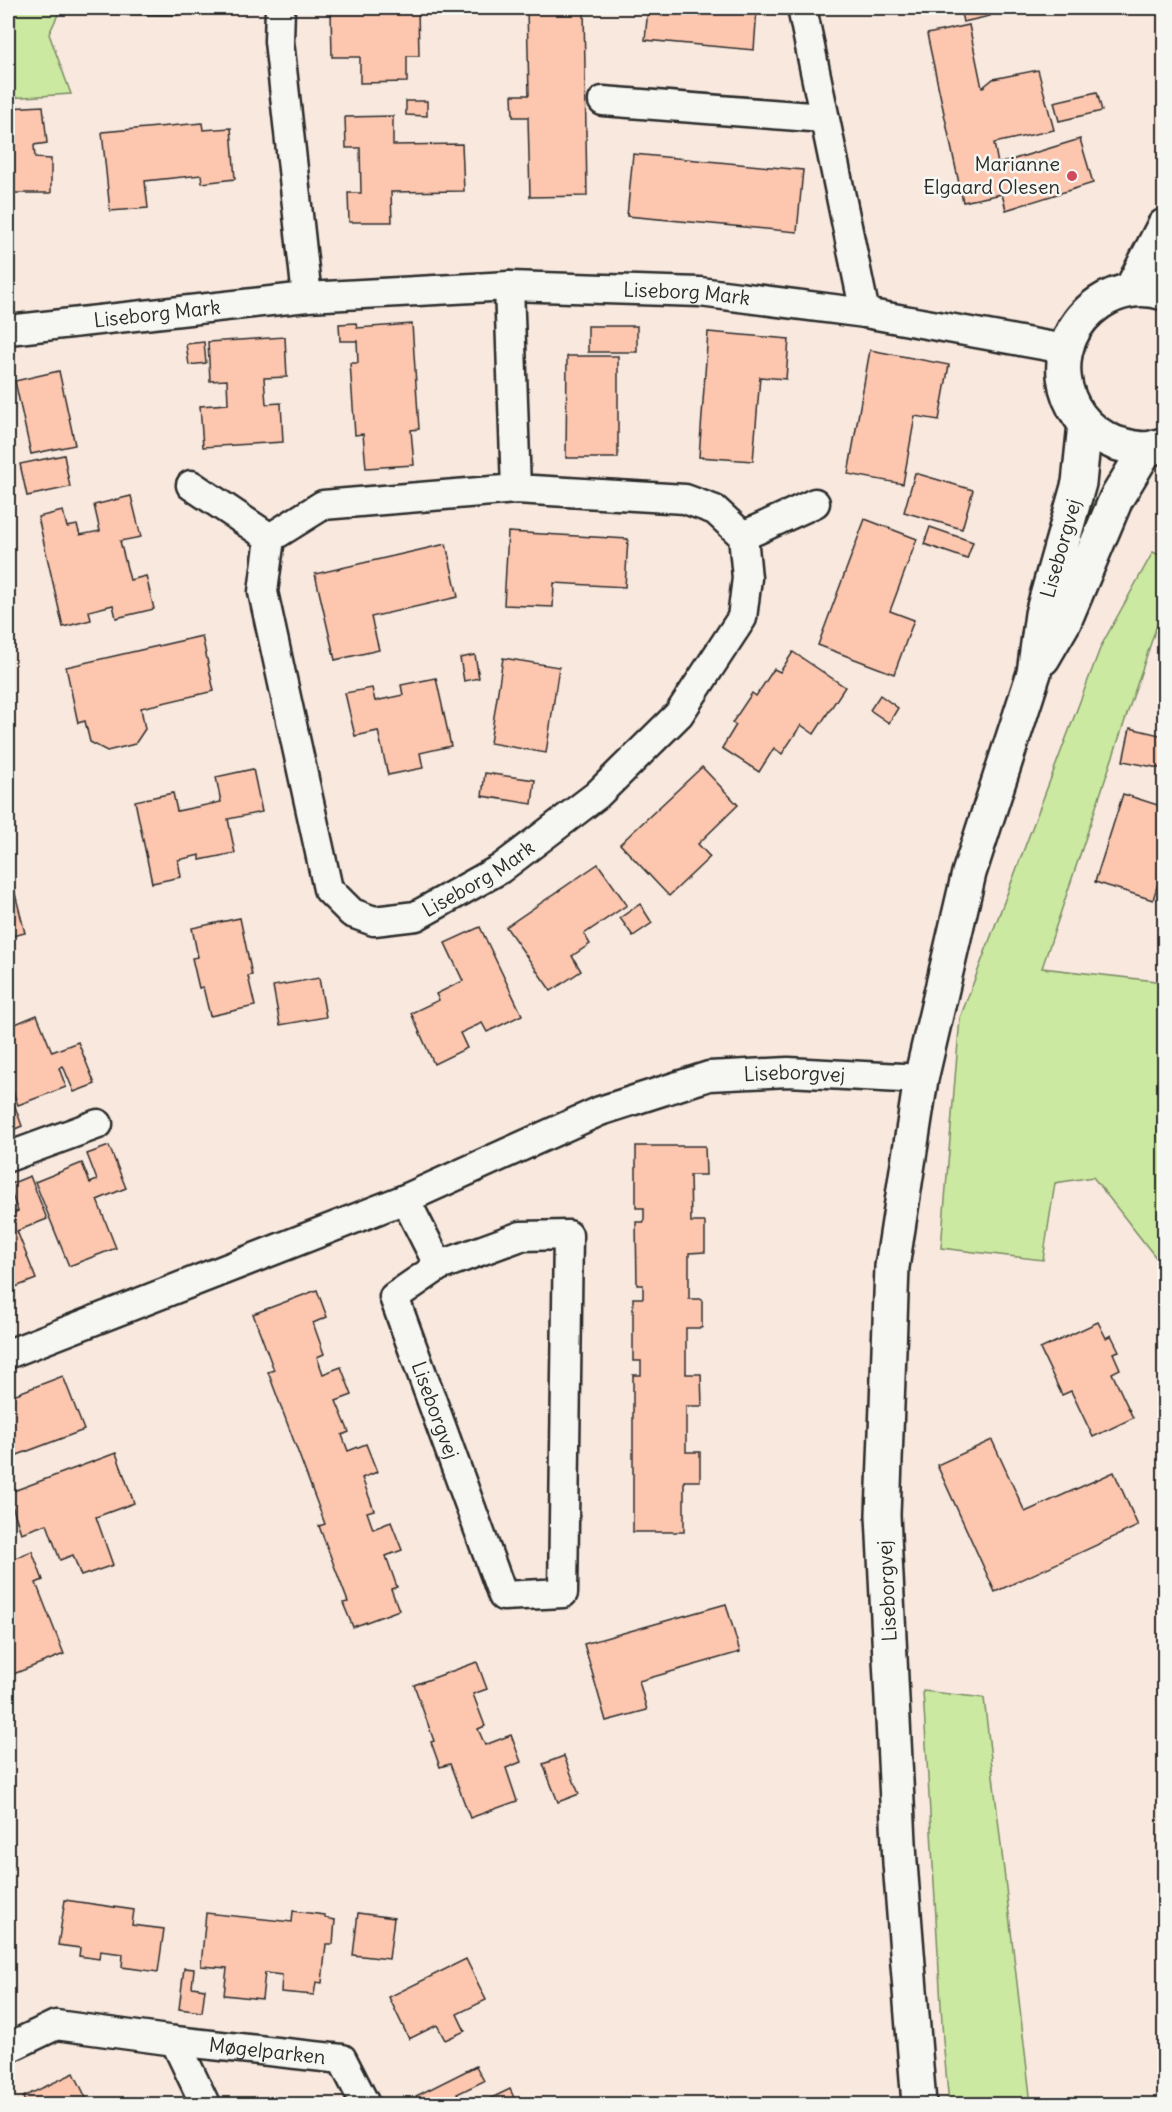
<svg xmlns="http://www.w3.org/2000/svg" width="1172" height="2112" font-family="Delius,sans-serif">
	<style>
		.green { fill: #cbe9a0; stroke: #7b8a66; stroke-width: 1.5 }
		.building { fill: #fcc6af; stroke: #2b2b2b; stroke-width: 1.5 }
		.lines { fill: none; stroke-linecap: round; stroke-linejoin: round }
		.minor-casing { stroke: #2b2b2b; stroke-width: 33 }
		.tertiary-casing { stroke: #2b2b2b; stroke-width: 38 }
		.minor { stroke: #f6f6f2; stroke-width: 28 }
		.tertiary { stroke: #f6f6f2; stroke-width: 33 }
		.poi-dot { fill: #d1495b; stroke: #f6f6f2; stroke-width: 2 }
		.labels { text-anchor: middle; stroke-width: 5; stroke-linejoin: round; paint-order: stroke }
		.poi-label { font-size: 20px; fill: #2b2b2b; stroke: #f6f6f2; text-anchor: end }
		.street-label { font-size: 20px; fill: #2b2b2b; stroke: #f6f6f2 }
	</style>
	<rect width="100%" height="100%" fill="#f8e8de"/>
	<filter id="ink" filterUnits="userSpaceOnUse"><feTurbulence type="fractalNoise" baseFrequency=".0167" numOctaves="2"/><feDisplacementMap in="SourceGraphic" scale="12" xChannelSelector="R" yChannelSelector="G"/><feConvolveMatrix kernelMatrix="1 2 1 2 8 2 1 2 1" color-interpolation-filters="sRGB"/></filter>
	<g filter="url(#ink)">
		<g class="green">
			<path d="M8,8h53l-12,26 22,60 -63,4z"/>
			<path d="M1153,552l11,5v47l-122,364 122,14v286l-71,-91 -38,6 -12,77 -102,-12 19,-230 141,-372z"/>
			<path d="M923,1691l61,7 47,406h-82l-6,-64z"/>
		</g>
		<g class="building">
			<path d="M96,8h111v1h-28v6l-83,-1z"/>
			<path d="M527,8h57l3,188 -57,1 -2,-80h-15l-1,-22h17z"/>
			<path d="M648,8h109l-3,42 -109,-10z"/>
			<path d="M960,8h28l2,8 -27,6z"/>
			<path d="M418,9l1,47h-12v26l-47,1v-26h-28l-1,-46z"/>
			<path d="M969,25l13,63 11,-9 45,-9 16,60 -60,13 4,21 82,-25 13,44 -87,27 -4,-16 -39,8 -36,-168z"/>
			<path d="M1097,92l5,19 -43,10 -5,-19z"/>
			<path d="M406,101h21v15l-21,-1z"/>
			<path d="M43,106l4,37 -13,2 1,13 16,1v34h-43v-85z"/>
			<path d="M393,116v29l69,-1 2,47 -73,1 1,30h-43l-1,-29h13l-1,-45h-14l-1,-31z"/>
			<path d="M202,123l1,7 28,-2 4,51 -33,4 -1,-8 -56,6 3,27 -38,3 -8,-79z"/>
			<path d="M633,154l170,16 -6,62 -170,-16z"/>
			<path d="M356,323l1,5 55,-4 7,105 -8,1 3,35 -48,3 -3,-34 -8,1 -5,-72h8l-1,-22h-17l-1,-17z"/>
			<rect x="588" y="326" width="49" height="26"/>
			<path d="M708,332l81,7 -3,40 -26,-2 -7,84 -54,-4z"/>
			<path d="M285,337l2,40 -23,1 2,26 15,-1 2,39 -80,5 -3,-41 28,-2 -1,-24 -17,1 -2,-39z"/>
			<path d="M204,342l2,21 -17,2 -3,-21z"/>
			<path d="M870,350l79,15 -10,55 -24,-4 -12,68 -55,-10z"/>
			<path d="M567,356h51v102h-52z"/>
			<path d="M59,371l16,74 -44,9 -16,-73z"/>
			<path d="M64,455l6,32 -43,9 -7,-32z"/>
			<path d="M915,473l58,17 -11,39 -58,-17z"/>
			<path d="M131,496l10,41 -21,4 10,39 16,-4 8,33 -38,9 -3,-13 -24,6 2,9 -28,7 -25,-110 25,-6 4,16 10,-2 3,10 20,-4 -6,-26z"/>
			<path d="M865,519l52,20 -27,72 24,9 -20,54 -76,-29z"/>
			<path d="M930,527l43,15 -6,17 -43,-15z"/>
			<path d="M508,532l120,7 -3,48 -71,-4 -1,24 -49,-2z"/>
			<path d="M446,544l12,53 -87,20 8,33 -44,10 -20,-86z"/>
			<path d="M202,636l12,55 -73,17 4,21 -10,15 -28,7 -17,-9 -5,-21 -7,2 -12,-56z"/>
			<path d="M793,652l52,35 -31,47 -13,-9 -19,29 -8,-6 -15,24 -37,-24 14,-23 -4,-2 20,-30 4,3 18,-27 6,3z"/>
			<path d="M475,655l4,23 -15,3 -4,-23z"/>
			<path d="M503,658l56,9 -13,86 -56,-10z"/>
			<path d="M436,678l15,68 -31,7 3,15 -35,7 -10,-44 -23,5 -10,-43 27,-5 3,13 28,-6 -2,-10z"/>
			<path d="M880,695l18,13 -9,15 -19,-13z"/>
			<path d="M1130,728l34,8v33l-41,-8z"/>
			<path d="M702,767l36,38 -40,39 12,13 -41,39 -49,-52z"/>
			<path d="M253,769l9,43 -34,7 7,34 -35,7v-5l-22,5 3,17 -29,6 -17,-82 38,-8 4,18 44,-9 -5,-25z"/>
			<path d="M485,773l50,7 -3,24 -50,-8z"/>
			<path d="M1123,794l41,13v56l-11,37 -58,-18z"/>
			<path d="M598,864l29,41 -43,29 6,10 -18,12 9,15 -30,20 -45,-64z"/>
			<path d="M8,866l17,67 -17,4z"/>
			<path d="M640,904l12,19 -19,13 -13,-18z"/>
			<path d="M240,918l12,57 -4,1 7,30 -45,10 -7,-29 -4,1 -7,-30 6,-1 -6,-29z"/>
			<path d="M480,927l42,88 -35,17 -5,-9 -22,10 7,15 -33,16 -23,-51 28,-13 -3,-6 27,-13 -18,-38z"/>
			<path d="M319,978l7,39 -46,8 -7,-39z"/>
			<path d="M37,1015l15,37 26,-10 17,42 -21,8 -11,-26 -4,2 7,19 -48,18 -10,-26v-52z"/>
			<path d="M8,1087l14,39 -14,6z"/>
			<path d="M109,1146l17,42 -29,12 19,48 -47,18 -34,-84 47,-19 8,20 7,-3 -10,-26z"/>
			<path d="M636,1146h69l1,29h-16l1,47h14v30l-16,1v46h13v29h-16v46h15l1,32h-16v46h14v29h-16v51h-51v-157h8v-14h-8v-63h10v-13h-6l-1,-63h8v-14h-8z"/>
			<path d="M30,1176l17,43 -30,12 19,48 -28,11v-85l3,9 7,-3 -10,-26z"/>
			<path d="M317,1290l10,27 -14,6 11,31 -7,3 6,17 18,-7 11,28 -16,6 13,31 -7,3 6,16 18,-7 11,28 -15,6 12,32 -7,2 6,17 18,-7 11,28 -16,6 11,31 -6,2 8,21 -46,17 -10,-24 5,-1 -29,-76 6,-2 -57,-152 6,-2 -21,-56z"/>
			<path d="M1098,1322l8,16 5,-3 8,16 -6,2 7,16 -8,4 21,45 -40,19 -22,-46 -9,4 -22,-46z"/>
			<path d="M63,1376l21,54 -72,27 3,7 -7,2v-69z"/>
			<path d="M992,1440l33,72 89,-40 24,54 -143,66 -58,-127z"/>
			<path d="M116,1453l18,50 -38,14 17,48 -32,11 -8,-21 -13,5 -13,-36 -26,9 -13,-40z"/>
			<path d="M32,1551l11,29 -7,3 28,71 -53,21 -3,-9v-105z"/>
			<path d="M726,1604l14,48 -101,29 8,29 -41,11 -22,-77z"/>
			<path d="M477,1662l10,27 -14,5 12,32 -7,3 7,16 26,-10 10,27 -15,6 11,33 -47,17 -20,-54 -10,3 -9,-25 3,-1 -20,-56z"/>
			<path d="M564,1756l15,38 -21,8 -15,-38z"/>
			<path d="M65,1900l69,10 -2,15 32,4 -6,43 -36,-5 1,-13 -23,-3 -1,8 -20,-3 1,-8 -22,-3z"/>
			<path d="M293,1911l32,4v3l10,2 -2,24h-7l-4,39 -6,-1 -2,13 -33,-3 1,-17 -17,-2 -3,26 -38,-4 3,-27 -26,-2 5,-53 86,9z"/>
			<path d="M358,1913l36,5 -5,41 -36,-4z"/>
			<path d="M466,1959l20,41 -29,14 8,17 -20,9 -8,-15 -28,14 -20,-42z"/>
			<path d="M184,1968l10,1 -2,18 13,2 -3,23 -23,-3z"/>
			<path d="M476,2066l8,15 -27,13 6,10h-43l-4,-8z"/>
			<path d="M74,2073l15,31h-63l-3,-7z"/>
			<path d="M510,2089l7,15h-38z"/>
		</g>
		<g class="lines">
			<g class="minor-casing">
				<g id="minor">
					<path d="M280,8l-1,33 28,256"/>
					<path d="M802,8l63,305"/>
					<path d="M603,101l221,17"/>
					<path id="s1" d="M509,286l7,203 -193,16 -53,33 -7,54 65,297 24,24 22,8 42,-5 84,-47 97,-74 82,-81 63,-96 5,-40 -4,-42 -28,-26 -30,-11 -169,-10"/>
					<path id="s2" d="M8,330l299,-33 202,-11 191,6 165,21 200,36"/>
					<path d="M191,485l79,53"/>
					<path d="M743,536l72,-33"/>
					<path d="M8,1157l90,-33"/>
					<path id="s3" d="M405,1199l34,67 -45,31 109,299 60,-3 5,-358 -47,1 -82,30"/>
					<path id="s4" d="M8,1354l397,-155 195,-88 109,-35 79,-4 133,7"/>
					<path d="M175,2041l30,63"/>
					<path id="s5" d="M8,2048l48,-23 119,16 167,18 23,45"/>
				</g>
			</g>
			<g class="tertiary-casing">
				<g id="tertiary">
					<path d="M1131,290l33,-64"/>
					<path d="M1164,293c-22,-7 -46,-3 -65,10 -54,37 -44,116 16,140 10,3 21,6 32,6 5,-1 12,-3 17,-4"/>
					<path d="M1043,658l21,-36 52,-123 30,-50"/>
					<path id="s6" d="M919,2104l-19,-241 -17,-348 9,-248 29,-188 48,-206 65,-200 8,-59 37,-131 6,-59"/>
				</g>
			</g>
			<use href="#minor" class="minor"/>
			<use href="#tertiary" class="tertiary"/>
		</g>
	</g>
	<circle class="poi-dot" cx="1072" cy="176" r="6"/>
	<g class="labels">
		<g class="poi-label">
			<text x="1060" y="171">Marianne<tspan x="1060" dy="23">Elgaard Olesen</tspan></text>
		</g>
		<g class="street-label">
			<text dy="7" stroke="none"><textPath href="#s2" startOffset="681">Liseborg Mark</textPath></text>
			<text dy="7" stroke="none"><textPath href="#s2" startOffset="150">Liseborg Mark</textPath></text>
			<text dy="7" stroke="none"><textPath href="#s6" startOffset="1578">Liseborgvej</textPath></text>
			<text dy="7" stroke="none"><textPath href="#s1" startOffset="990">Liseborg Mark</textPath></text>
			<text dy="7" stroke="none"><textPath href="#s4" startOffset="840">Liseborgvej</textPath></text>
			<text dy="7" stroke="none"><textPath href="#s3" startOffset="250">Liseborgvej</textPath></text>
			<text transform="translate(887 1591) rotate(-93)" y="7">Liseborgvej</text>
			<text dy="7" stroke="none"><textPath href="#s5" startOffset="266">Møgelparken</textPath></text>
		</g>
	</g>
	<rect width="1172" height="2112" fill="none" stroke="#f6f6f2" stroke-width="30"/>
	<rect x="15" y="15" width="1142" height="2082" fill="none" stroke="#2b2b2b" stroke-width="2" filter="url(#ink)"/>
</svg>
